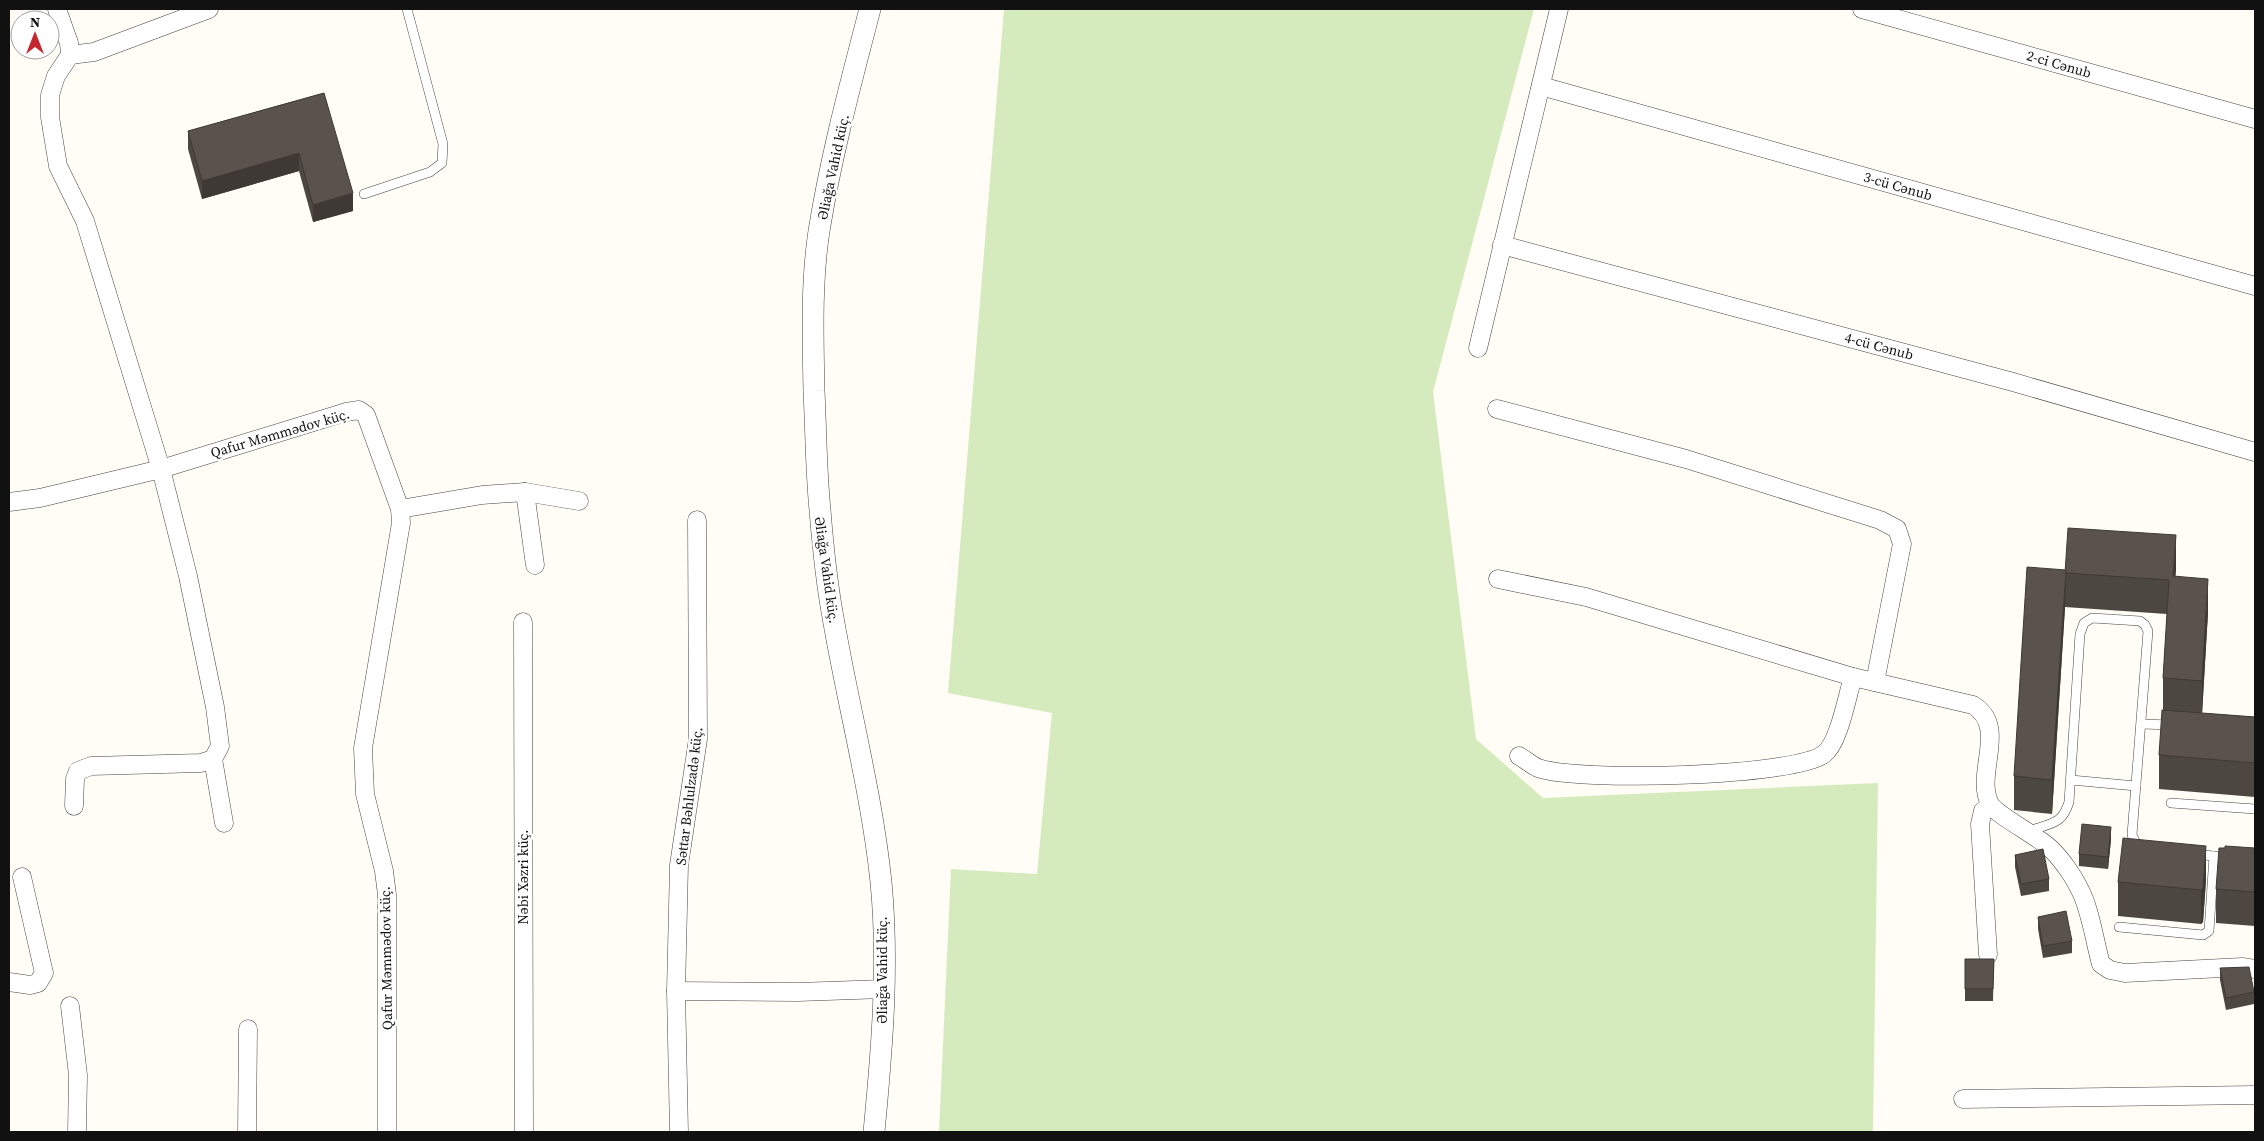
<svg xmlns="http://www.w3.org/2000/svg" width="2264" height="1141" font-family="'Source Serif 4',serif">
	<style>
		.green { fill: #d5ebbd }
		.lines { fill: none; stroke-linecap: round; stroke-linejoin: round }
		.service-casing { stroke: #444; stroke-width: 10 }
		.minor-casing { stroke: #444; stroke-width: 19 }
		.tertiary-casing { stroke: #444; stroke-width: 22 }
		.service { stroke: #fff; stroke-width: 9 }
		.minor { stroke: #fff; stroke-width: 18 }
		.tertiary { stroke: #fff; stroke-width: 21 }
		.wall { fill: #4d4742 }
		.shaded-wall { fill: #3f3936 }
		.building { fill: #5a524d; stroke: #3f3936 }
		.labels { text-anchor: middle; stroke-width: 5; stroke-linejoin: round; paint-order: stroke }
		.street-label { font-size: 14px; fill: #111; stroke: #fff }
	</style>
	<rect width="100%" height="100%" fill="#fffdf5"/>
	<path class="green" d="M1004,9h530l-101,383 43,347 67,59 335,-15 -5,349h-934l12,-263 86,5 15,-161 -104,-20z"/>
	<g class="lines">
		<g class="service-casing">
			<g id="service">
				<path d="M364,194l66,-22 12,-9 1,-19 -36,-135"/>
				<path d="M2142,724l29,1"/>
				<path d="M2071,780l65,6"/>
				<path d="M2171,803l84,6"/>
				<path d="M2035,829c19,-6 28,-7 34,-27l11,-168 4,-11 8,-5 48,3 5,4 3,6 -16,204 6,12"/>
				<path d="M2196,854l34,4"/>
				<path d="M2119,927l84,8 6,-4 5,-75"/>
			</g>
		</g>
		<g class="minor-casing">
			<g id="minor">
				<path d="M57,9l12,34 1,12 -14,21 -6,19v22l8,49 27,55 76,248 185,-57 13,-2 7,5 34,94 1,14 -38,225 2,46 19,77 3,24v237"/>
				<path d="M1862,9l393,110"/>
				<path d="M70,55l24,-3 115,-43"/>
				<path d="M1541,86l714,200"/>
				<path d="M1502,245l511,137 242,70"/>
				<path d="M1478,348l81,-339"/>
				<path d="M1497,409l189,50 194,61 17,9 5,15 -27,138"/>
				<path d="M525,492l10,73"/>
				<path d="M9,502l31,-4 121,-29 27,107 27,131 5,39 -7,13 -12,4 -110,3 -13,5 -3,8 -1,27"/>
				<path d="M400,509l82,-14 43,-3 54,9"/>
				<path d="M1498,579l88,18 267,80 120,28c36,22 1,69 17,99 7,12 50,33 62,46 10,10 22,27 28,40 10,18 15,53 21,74l9,6 15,3 117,-6 13,2"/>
				<path d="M523,622l1,510"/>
				<path d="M1519,756c6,3 12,9 19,12 38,14 256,9 286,-14 15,-11 23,-58 29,-77"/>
				<path d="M213,759l11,64"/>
				<path d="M1988,955l-8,-131 3,-13 8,-5"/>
				<path d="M9,982l21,3 8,-2 6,-10 -22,-96"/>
				<path d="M676,991l122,1 86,-3"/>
				<path d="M70,1006l8,69 -1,57"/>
				<path d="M1963,1099l292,-4"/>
				<path d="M247,1132l1,-103"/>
				<path d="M679,1132l-3,-141 3,-126 19,-126 -1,-219"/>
			</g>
		</g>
		<g class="tertiary-casing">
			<path id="tertiary" d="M870,9c-19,73 -39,147 -51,222 -8,53 -6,106 -5,160 2,39 2,80 6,119 3,38 7,76 14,113 15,86 38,172 47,259 8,83 1,167 -7,250"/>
		</g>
		<use href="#service" class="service"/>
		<use href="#minor" class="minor"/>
		<use href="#tertiary" class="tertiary"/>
	</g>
	<g class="wall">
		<path d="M324,93l29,118 -40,11 -14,-51 -97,28 -14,-50v-18z"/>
		<path d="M2176,569l-1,8 33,35 -6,101 53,4v80l-96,-8v-34l4,-45v-32l4,-64 -102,-7 -13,207 -38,-4v-34l52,-206z"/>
		<path d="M2111,839l-3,30 -29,-3v-12z"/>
		<path d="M2225,848h30v78l-39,-3v-34z"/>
		<path d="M2015,855l34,24v12l-28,5 -6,-29z"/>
		<path d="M2206,880l-3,42 -2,2 -83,-8v-34z"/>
		<path d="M2038,917l34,24v12l-29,5 -5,-29z"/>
		<path d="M1965,959h29l-1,42h-28z"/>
		<path d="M2220,968l34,24v12l-28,6 -6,-30z"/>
	</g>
	<g class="shaded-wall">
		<path d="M299,153v18l-97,28v-18z"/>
		<path d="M353,193v18l-40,11v-17z"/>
		<path d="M2176,535v34l-3,41v-34z"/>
		<path d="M2066,570l-1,37 -13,207v-34z"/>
		<path d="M2208,579v33l-6,103v-34z"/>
		<path d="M2111,827v12l-3,30v-12z"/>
		<path d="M2206,846v34l-3,42 -2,2v-34z"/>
	</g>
	<g class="building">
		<path d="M324,93l29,100 -40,12 -14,-52 -97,28 -14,-50z"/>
		<path d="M2068,528l108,7 -3,41 35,3 -6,102 -39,-3 6,-98 -104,-7z"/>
		<path d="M2027,567l39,3 -14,210 -38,-4z"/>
		<path d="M2162,710l93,7v46l-96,-8z"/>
		<path d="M2082,824l29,3 -3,30 -29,-3z"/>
		<path d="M2123,838l83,8 -3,42 -2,2 -83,-8z"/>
		<path d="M2225,846l30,2v44l-39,-3 3,-41h6z"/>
		<path d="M2043,849l6,30 -28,5 -6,-29z"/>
		<path d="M2066,911l6,30 -29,5 -5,-29z"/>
		<path d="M1965,959h29l-1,30h-28z"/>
		<path d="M2249,967l5,25 -28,6 -6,-30z"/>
	</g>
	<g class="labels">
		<g class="street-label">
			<text transform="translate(2059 64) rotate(16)" y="5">2-ci Cənub</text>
			<text transform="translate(833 167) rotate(-78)" y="5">Əliağa Vahid küç.</text>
			<text transform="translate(1898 186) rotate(16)" y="5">3-cü Cənub</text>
			<text transform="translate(1879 346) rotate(15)" y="5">4-cü Cənub</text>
			<text transform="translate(280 433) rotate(-16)" y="5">Qafur Məmmədov küç.</text>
			<text transform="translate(827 570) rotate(82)" y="5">Əliağa Vahid küç.</text>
			<text transform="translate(689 796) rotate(-83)" y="5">Səttar Bəhlulzadə küç.</text>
			<text transform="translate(523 877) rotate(-90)" y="5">Nəbi Xəzri küç.</text>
			<text transform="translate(386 958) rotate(-91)" y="5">Qafur Məmmədov küç.</text>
			<text transform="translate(882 970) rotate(-90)" y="5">Əliağa Vahid küç.</text>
		</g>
	</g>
	<rect width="2264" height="1141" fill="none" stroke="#111111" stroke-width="20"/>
	<g transform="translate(35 35)"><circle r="24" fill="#ffffff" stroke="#a0a0a0"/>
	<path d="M0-4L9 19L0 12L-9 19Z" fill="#c4262e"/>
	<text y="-8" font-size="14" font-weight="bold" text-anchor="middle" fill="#111111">N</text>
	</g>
</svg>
